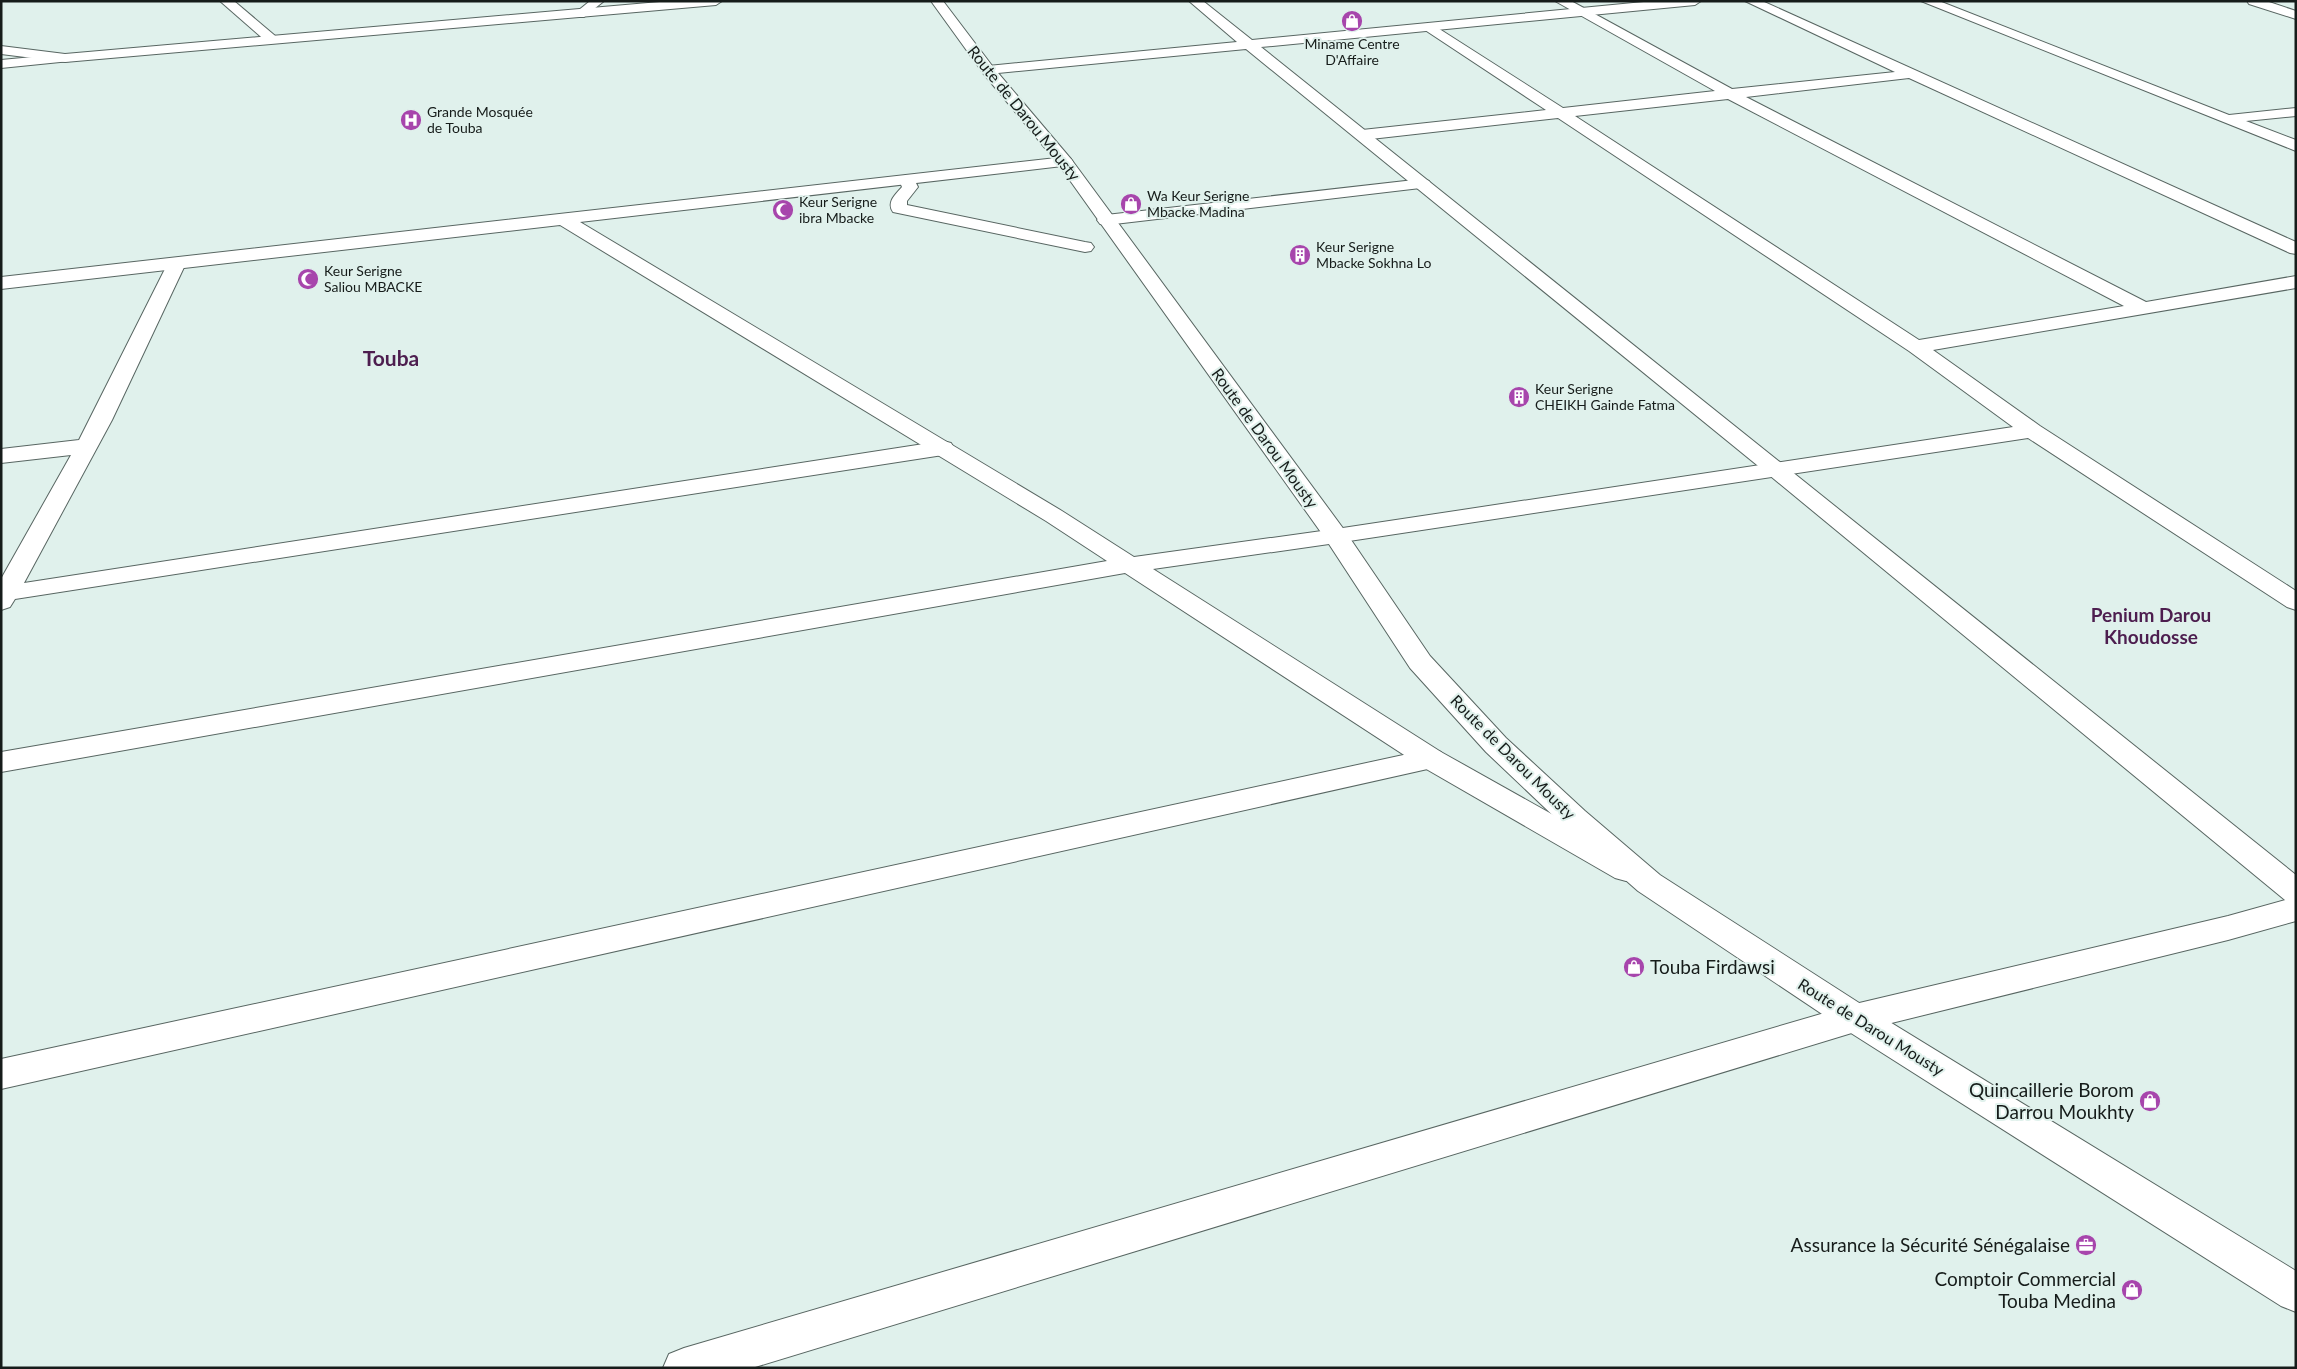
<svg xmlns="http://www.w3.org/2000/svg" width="2297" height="1369" font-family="Lato,sans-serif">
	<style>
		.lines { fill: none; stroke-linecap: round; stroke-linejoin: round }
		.street-casing { stroke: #586662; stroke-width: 2 }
		.secondary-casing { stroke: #586662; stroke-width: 2 }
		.primary-casing { stroke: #586662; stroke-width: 2 }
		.street { fill: #fff; fill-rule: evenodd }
		.secondary { fill: #fff; fill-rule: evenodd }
		.primary { fill: #fff; fill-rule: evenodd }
		.labels { text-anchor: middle; stroke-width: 4; stroke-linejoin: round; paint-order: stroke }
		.far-poi-label { font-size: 14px; fill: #161c1a; stroke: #e0f1ec; text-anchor: start }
		.street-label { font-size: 16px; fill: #161c1a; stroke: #e0f1ec }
		.quarter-label { font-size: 19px; font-weight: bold; fill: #4d1e4f; stroke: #e0f1ec }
		.near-poi-label { font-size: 19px; fill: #161c1a; stroke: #e0f1ec; text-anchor: end }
		.far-town-label { font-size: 21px; font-weight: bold; fill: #4d1e4f; stroke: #e0f1ec }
	</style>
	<rect width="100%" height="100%" fill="#e0f1ec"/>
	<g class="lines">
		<g class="street-casing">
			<g id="street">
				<path d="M220,1h14l46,39 -2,3h-10z"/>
				<path d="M1555,1h16l161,88 163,-17 -150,-71h17l534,241v12l-6,-1 -381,-175 -163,19 400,205 150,-26v12l-363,62 107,76 256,165v19l-9,-3 -259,-169 -692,105 -9,-2 -3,-5 3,-5 9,-2 677,-102 -104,-76 -351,-233 -196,22 -5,-2 -3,-3 3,-3 5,-2 184,-20 -121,-80 -1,-3 6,-4 133,85 152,-17zM1728,99l396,207 -205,34 -344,-224z"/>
				<path d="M1921,1h18l290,114 67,-7v8l-50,5 50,19v11z"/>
				<path d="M2247,1h19l30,10v8l-47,-15z"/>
				<path d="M907,175l6,2 5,10 -11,14v4l178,37 6,1 3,4 -3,4 -6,1 -192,-40c-7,-10 3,-18 9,-25l-3,-7 2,-3z"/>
				<path d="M1423,179l6,2 2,3 -2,3 -323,38 -6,-1 -3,-4 3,-4 6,-1z"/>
				<path d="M177,258l6,1 3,4 -74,157 -88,163 919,-142 8,2 3,5 -3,5 -8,2 -928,144 -5,8 -9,3v-31l70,-124 -70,8v-14l78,-9 89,-177 3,-4z"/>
				<path d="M1431,749l10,3 5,7 -5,7 -1440,323v-30z"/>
				<path d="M2296,897v24l-68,19 -373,92 -1103,336h-89l6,-14 15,-6 1171,-344 373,-88z"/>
			</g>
		</g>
		<g class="secondary-casing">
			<g id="secondary">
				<path d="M590,1h14l-20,16h-8l-2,-3z"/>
				<path d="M1189,1h14l49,39 402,-39h47l-6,4 -434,42 1035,828v28l-11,-3 -517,-426 -522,-425 -258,25 -7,-4 7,-4 249,-24z"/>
				<path d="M65,54l5,1 2,3 -2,3 -69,7v-8z"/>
				<path d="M1065,157l6,2 2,3 -2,3 -491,57 482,289 72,46 202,-28 9,2 3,5 -3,5 -9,2 -183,26 288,183 196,110 5,8 -5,8 -11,3 -11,-3 -194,-112 -296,-193 -1124,199v-20l1106,-191 -61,-40 -486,-296 -559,64v-12z"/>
			</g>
		</g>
		<g class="primary-casing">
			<g id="primary">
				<path d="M671,1h51l-6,4 -651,57 -64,-8v-8l64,8z"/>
				<path d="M931,1h12l50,66 78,92 274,372 85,125 76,82 79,73 75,64 207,133 429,263v41l-15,-6 -438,-278 -205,-137 -75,-66 -77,-73 -76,-84 -85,-130 -266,-373 -76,-92z"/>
			</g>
		</g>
		<use href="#street" class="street"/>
		<use href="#secondary" class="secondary"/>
		<use href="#primary" class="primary"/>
	</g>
	<defs>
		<g id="shop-disc" transform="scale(1.125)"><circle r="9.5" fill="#a745ac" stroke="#e0f1ec"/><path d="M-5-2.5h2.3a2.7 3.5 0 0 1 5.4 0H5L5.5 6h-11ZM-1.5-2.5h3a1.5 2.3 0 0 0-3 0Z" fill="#fff"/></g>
		<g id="hospital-disc" transform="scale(1.125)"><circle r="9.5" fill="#a745ac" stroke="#e0f1ec"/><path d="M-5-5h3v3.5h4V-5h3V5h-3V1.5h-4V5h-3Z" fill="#fff"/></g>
		<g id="mosque-disc" transform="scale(1.125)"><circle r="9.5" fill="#a745ac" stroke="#e0f1ec"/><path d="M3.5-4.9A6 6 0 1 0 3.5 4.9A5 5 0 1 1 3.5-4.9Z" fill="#fff"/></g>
		<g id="building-disc" transform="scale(1.125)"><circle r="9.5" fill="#a745ac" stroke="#e0f1ec"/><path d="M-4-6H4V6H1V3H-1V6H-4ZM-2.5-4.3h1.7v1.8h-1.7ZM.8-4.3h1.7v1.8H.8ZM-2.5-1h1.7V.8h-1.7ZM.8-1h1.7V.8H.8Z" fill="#fff"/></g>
		<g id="office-disc" transform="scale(1.125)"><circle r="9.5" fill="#a745ac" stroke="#e0f1ec"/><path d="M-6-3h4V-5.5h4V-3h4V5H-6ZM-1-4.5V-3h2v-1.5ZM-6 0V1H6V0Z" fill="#fff"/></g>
	</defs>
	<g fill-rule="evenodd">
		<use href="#shop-disc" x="1352" y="21"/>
		<use href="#hospital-disc" x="411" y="120"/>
		<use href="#shop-disc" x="1131" y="204"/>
		<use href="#mosque-disc" x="783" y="210"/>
		<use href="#building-disc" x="1300" y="255"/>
		<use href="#mosque-disc" x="308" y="279"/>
		<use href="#building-disc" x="1519" y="397"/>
		<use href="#shop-disc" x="1634" y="967"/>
		<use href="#shop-disc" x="2150" y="1101"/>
		<use href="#office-disc" x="2086" y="1245"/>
		<use href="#shop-disc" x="2132" y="1290"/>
	</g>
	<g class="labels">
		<g class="far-poi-label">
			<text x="1352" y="49" text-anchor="middle">Miname Centre<tspan x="1352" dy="16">D'Affaire</tspan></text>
			<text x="427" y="117">Grande Mosquée<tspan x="427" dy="16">de Touba</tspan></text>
			<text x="1147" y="201">Wa Keur Serigne<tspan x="1147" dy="16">Mbacke Madina</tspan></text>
			<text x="799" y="207">Keur Serigne<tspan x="799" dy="16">ibra Mbacke</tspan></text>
			<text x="1316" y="252">Keur Serigne<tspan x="1316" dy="16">Mbacke Sokhna Lo</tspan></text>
			<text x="324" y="276">Keur Serigne<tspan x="324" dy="16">Saliou MBACKE</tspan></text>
			<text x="1535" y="394">Keur Serigne<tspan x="1535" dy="16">CHEIKH Gainde Fatma</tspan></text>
		</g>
		<g class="street-label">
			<text transform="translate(1024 113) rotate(51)" y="6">Route de Darou Mousty</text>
			<text transform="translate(1265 438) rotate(54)" y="6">Route de Darou Mousty</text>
			<text transform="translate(1513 757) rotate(45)" y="6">Route de Darou Mousty</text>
			<text transform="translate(1871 1027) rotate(32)" y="6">Route de Darou Mousty</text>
		</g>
		<g class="quarter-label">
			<text x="2151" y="622">Penium Darou<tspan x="2151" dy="22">Khoudosse</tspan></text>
		</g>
		<g class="near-poi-label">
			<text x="1650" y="974" text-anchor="start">Touba Firdawsi</text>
			<text x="2134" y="1097">Quincaillerie Borom<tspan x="2134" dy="22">Darrou Moukhty</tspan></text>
			<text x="2070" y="1252">Assurance la Sécurité Sénégalaise</text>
			<text x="2116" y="1286">Comptoir Commercial<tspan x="2116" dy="22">Touba Medina</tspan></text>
		</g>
		<g class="far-town-label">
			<text x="391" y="366">Touba</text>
		</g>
	</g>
	<rect width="2297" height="1369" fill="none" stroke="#161c1a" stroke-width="5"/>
</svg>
